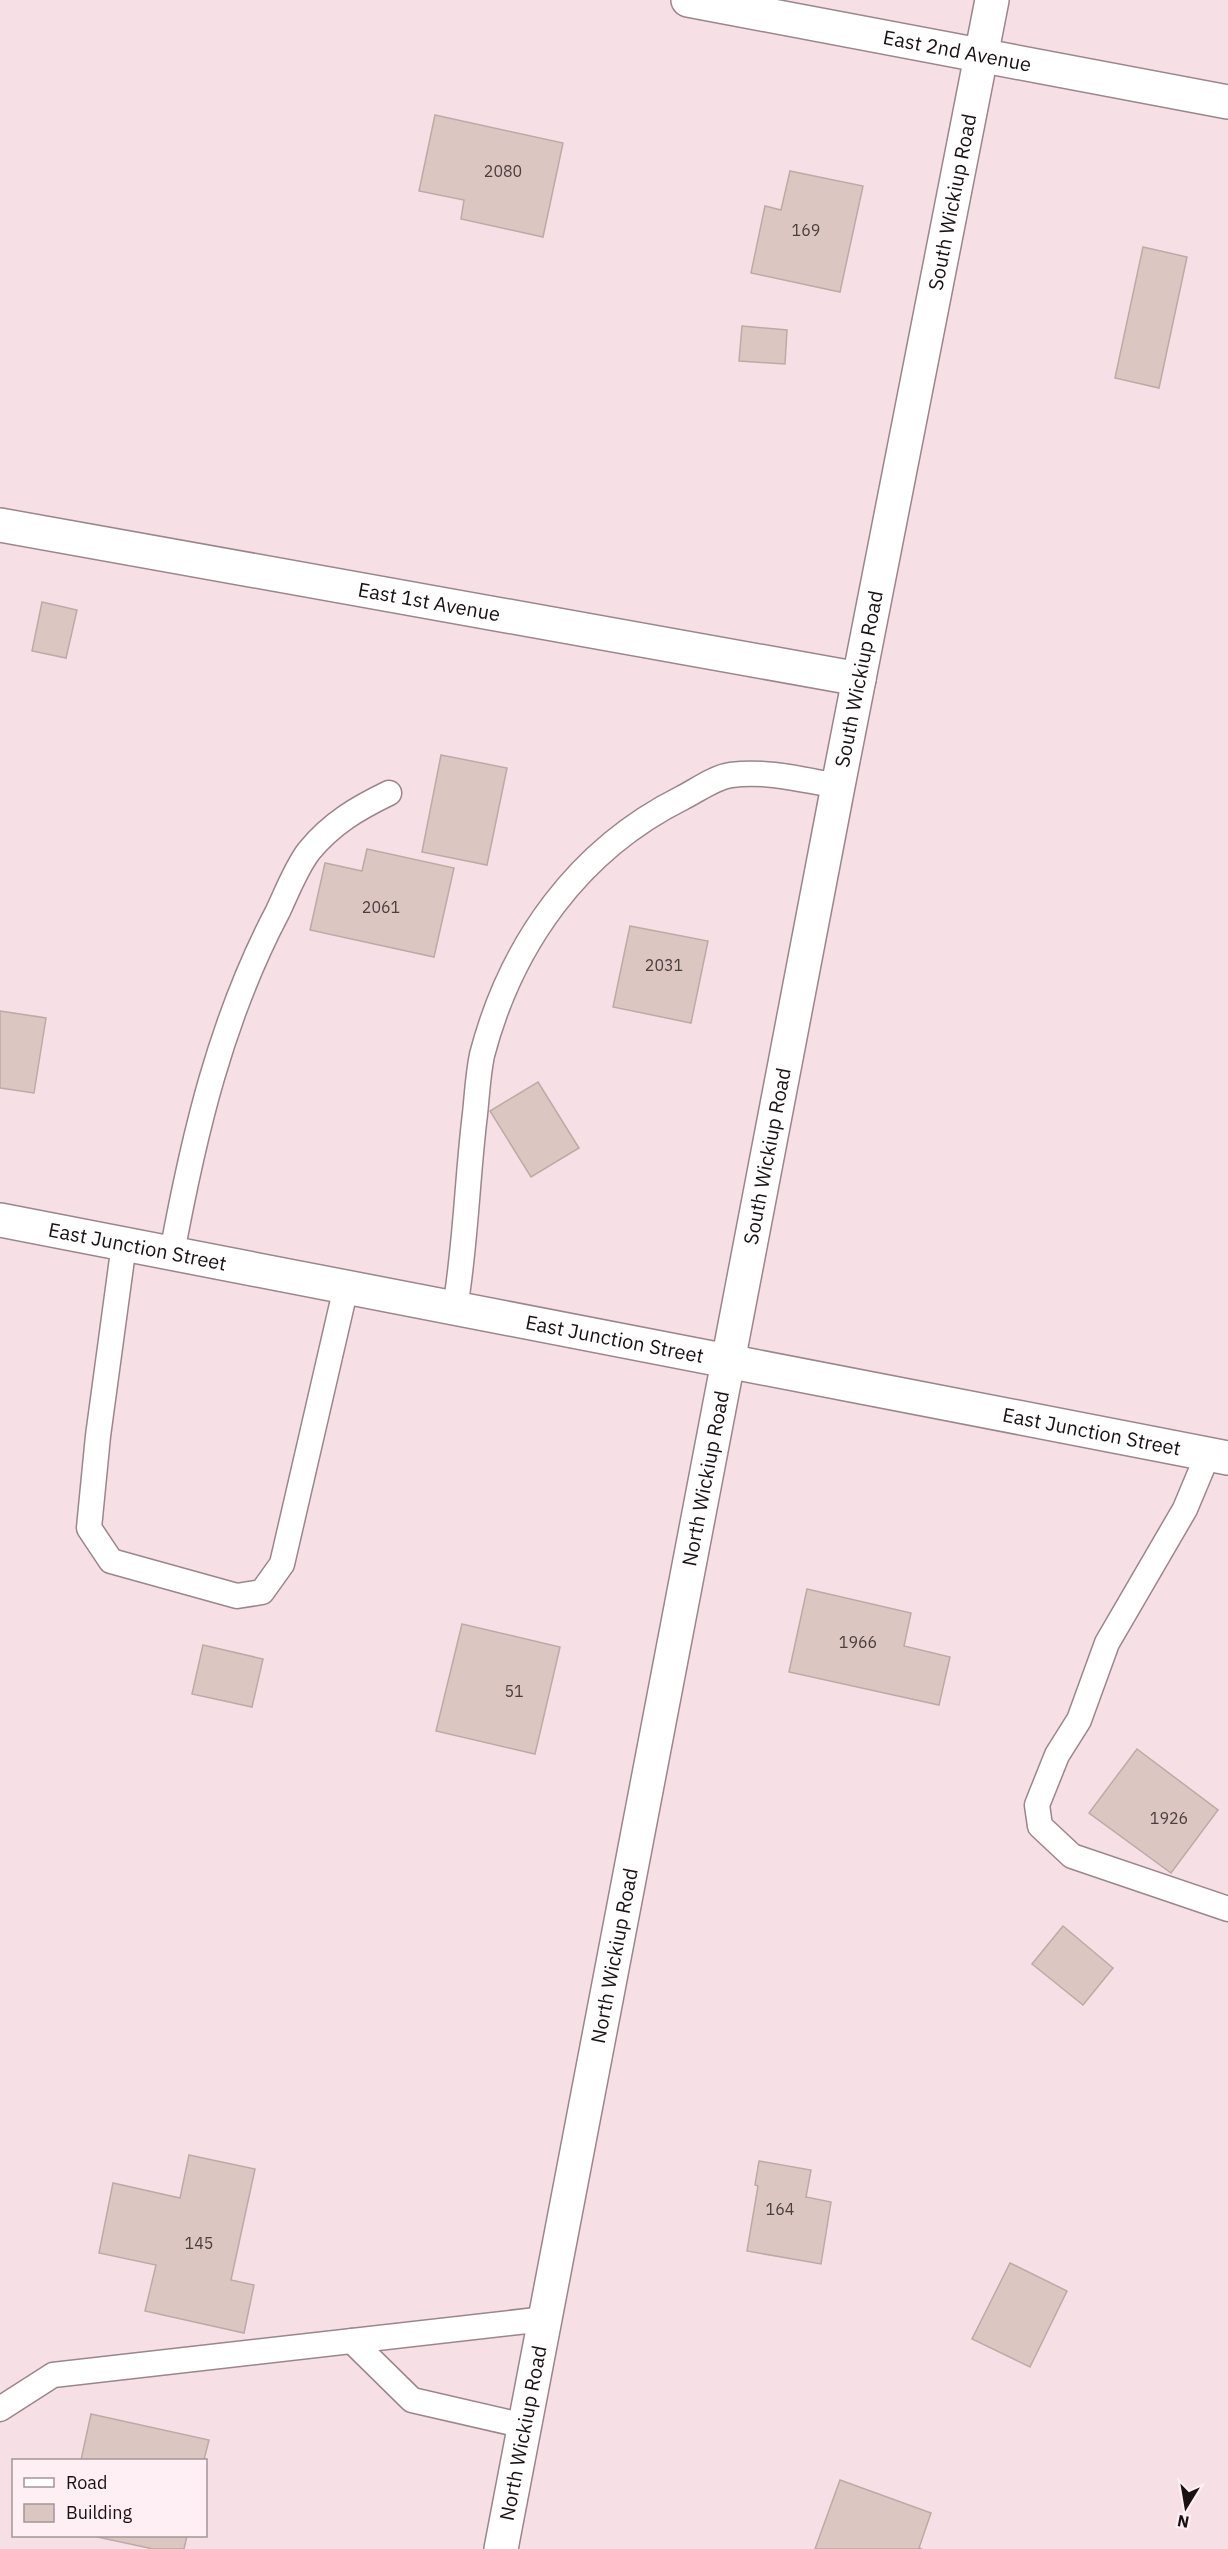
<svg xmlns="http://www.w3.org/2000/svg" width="1228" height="2549" font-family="'IBM Plex Sans',sans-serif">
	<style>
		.building { fill: #dcc6c1; stroke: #bfa9a5; stroke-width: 1.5 }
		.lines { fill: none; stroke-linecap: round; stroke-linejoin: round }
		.service-casing { stroke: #9b868c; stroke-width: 27 }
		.minor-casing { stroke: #9b868c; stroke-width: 36 }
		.service { stroke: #fff; stroke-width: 24 }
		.minor { stroke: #fff; stroke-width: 33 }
		.labels { text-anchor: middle; stroke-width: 4.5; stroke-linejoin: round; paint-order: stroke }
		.number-label { font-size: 16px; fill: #4a3e3e }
		.street-label { font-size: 20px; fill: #191113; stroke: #fdeff3 }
	</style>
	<rect width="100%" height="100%" fill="#f6dfe5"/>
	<g class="building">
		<path d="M435,115l128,28 -20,94 -82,-18 3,-19 -45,-9z"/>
		<path d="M790,171l73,15 -23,106 -89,-19 14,-67 16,4z"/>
		<path d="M1143,247l44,10 -28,131 -44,-10z"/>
		<path d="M742,326l45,4 -2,34 -46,-3z"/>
		<path d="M42,602l35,8 -11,48 -34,-7z"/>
		<path d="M441,755l66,13 -20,97 -65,-13z"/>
		<path d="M367,849l87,19 -20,89 -124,-27 15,-67 37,8z"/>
		<path d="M630,926l78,15 -17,82 -78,-16z"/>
		<path d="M0,1011l46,7 -12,75 -34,-5z"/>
		<path d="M538,1082l41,66 -48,29 -41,-66z"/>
		<path d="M807,1589l104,24 -7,33 46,11 -11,48 -150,-33z"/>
		<path d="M462,1624l98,23 -25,107 -99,-23z"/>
		<path d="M203,1645l60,14 -11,48 -60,-13z"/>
		<path d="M1137,1749l81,61 -47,63 -82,-60z"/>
		<path d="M1063,1926l50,42 -30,37 -51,-41z"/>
		<path d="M189,2155l66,14 -24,111 23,5 -10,48 -99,-22 11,-46 -57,-12 14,-70 67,15z"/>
		<path d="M759,2161l52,9 -5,27 25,5 -10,62 -74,-13 11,-65 -3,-1z"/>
		<path d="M1010,2263l57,28 -37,76 -58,-28z"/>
		<path d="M91,2414l118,26 -5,20h-123z"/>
		<path d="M840,2480l91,33 -12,35 3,1h-107z"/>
		<path d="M93,2536h94l-3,13h-31z"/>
	</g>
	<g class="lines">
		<g class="service-casing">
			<g id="service">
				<path d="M124,1244l-26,192 -9,92 22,33 126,35 25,-4 20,-28 64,-277"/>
				<path d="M172,1253c22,-119 49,-234 106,-342 9,-19 18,-43 31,-60 23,-28 49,-43 80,-58"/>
				<path d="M455,1308c11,-65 12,-129 20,-194 2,-19 3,-40 7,-59 29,-111 96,-205 200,-257 14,-7 33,-21 49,-23 36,-5 72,5 107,11"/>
				<path d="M1208,1454l-23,55 -78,134 -28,77 -22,35 -20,50 3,21 32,30 156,53"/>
				<path d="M352,2341l60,59 113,26"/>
				<path d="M0,2409l53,-34 492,-56"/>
			</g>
		</g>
		<g class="minor-casing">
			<g id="minor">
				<path id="s1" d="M688,0l540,102"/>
				<path id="s2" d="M0,525l859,154"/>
				<path id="s3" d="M0,1220l1228,238"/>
				<path id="s4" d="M501,2549l337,-1763 154,-786"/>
			</g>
		</g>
		<use href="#service" class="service"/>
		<use href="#minor" class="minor"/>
	</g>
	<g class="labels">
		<g class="number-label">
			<text x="503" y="177">2080</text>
			<text x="806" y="236">169</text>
			<text x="381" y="913">2061</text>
			<text x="664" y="971">2031</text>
			<text x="858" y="1648">1966</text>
			<text x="514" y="1697">51</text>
			<text x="1169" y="1824">1926</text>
			<text x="780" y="2215">164</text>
			<text x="199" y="2249">145</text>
		</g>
		<g class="street-label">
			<text dy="7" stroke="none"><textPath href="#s1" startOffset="274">East 2nd Avenue</textPath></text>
			<text dy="7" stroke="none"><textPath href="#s4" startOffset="2390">South Wickiup Road</textPath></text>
			<text dy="7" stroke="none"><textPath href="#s2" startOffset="436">East 1st Avenue</textPath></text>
			<text dy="7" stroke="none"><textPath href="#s4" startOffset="1904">South Wickiup Road</textPath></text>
			<text dy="7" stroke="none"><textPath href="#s4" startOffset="1418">South Wickiup Road</textPath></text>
			<text dy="7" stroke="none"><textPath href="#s3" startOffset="140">East Junction Street</textPath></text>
			<text dy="7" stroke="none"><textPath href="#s3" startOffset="626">East Junction Street</textPath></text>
			<text dy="7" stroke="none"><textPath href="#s3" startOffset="1112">East Junction Street</textPath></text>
			<text dy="7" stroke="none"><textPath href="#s4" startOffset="1090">North Wickiup Road</textPath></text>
			<text dy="7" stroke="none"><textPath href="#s4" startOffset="604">North Wickiup Road</textPath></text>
			<text dy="7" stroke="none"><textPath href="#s4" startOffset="118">North Wickiup Road</textPath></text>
		</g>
	</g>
	<rect x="12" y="2459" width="195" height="78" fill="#fdeff3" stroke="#a29699" stroke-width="1.5"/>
	<rect x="24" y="2478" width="30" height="9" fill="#ffffff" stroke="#a29699" stroke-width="1.5"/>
	<text x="66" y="2489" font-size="18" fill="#191113">Road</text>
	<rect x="24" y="2504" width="30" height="18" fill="#dcc6c1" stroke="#a29699" stroke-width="1.5"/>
	<text x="66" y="2519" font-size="18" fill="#191113">Building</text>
	<g transform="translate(1186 2507) rotate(191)" stroke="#fdeff3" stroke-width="4.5" paint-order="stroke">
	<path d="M0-4.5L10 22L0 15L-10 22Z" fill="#191113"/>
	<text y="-9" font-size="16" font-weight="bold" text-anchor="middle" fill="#191113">N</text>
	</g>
</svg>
